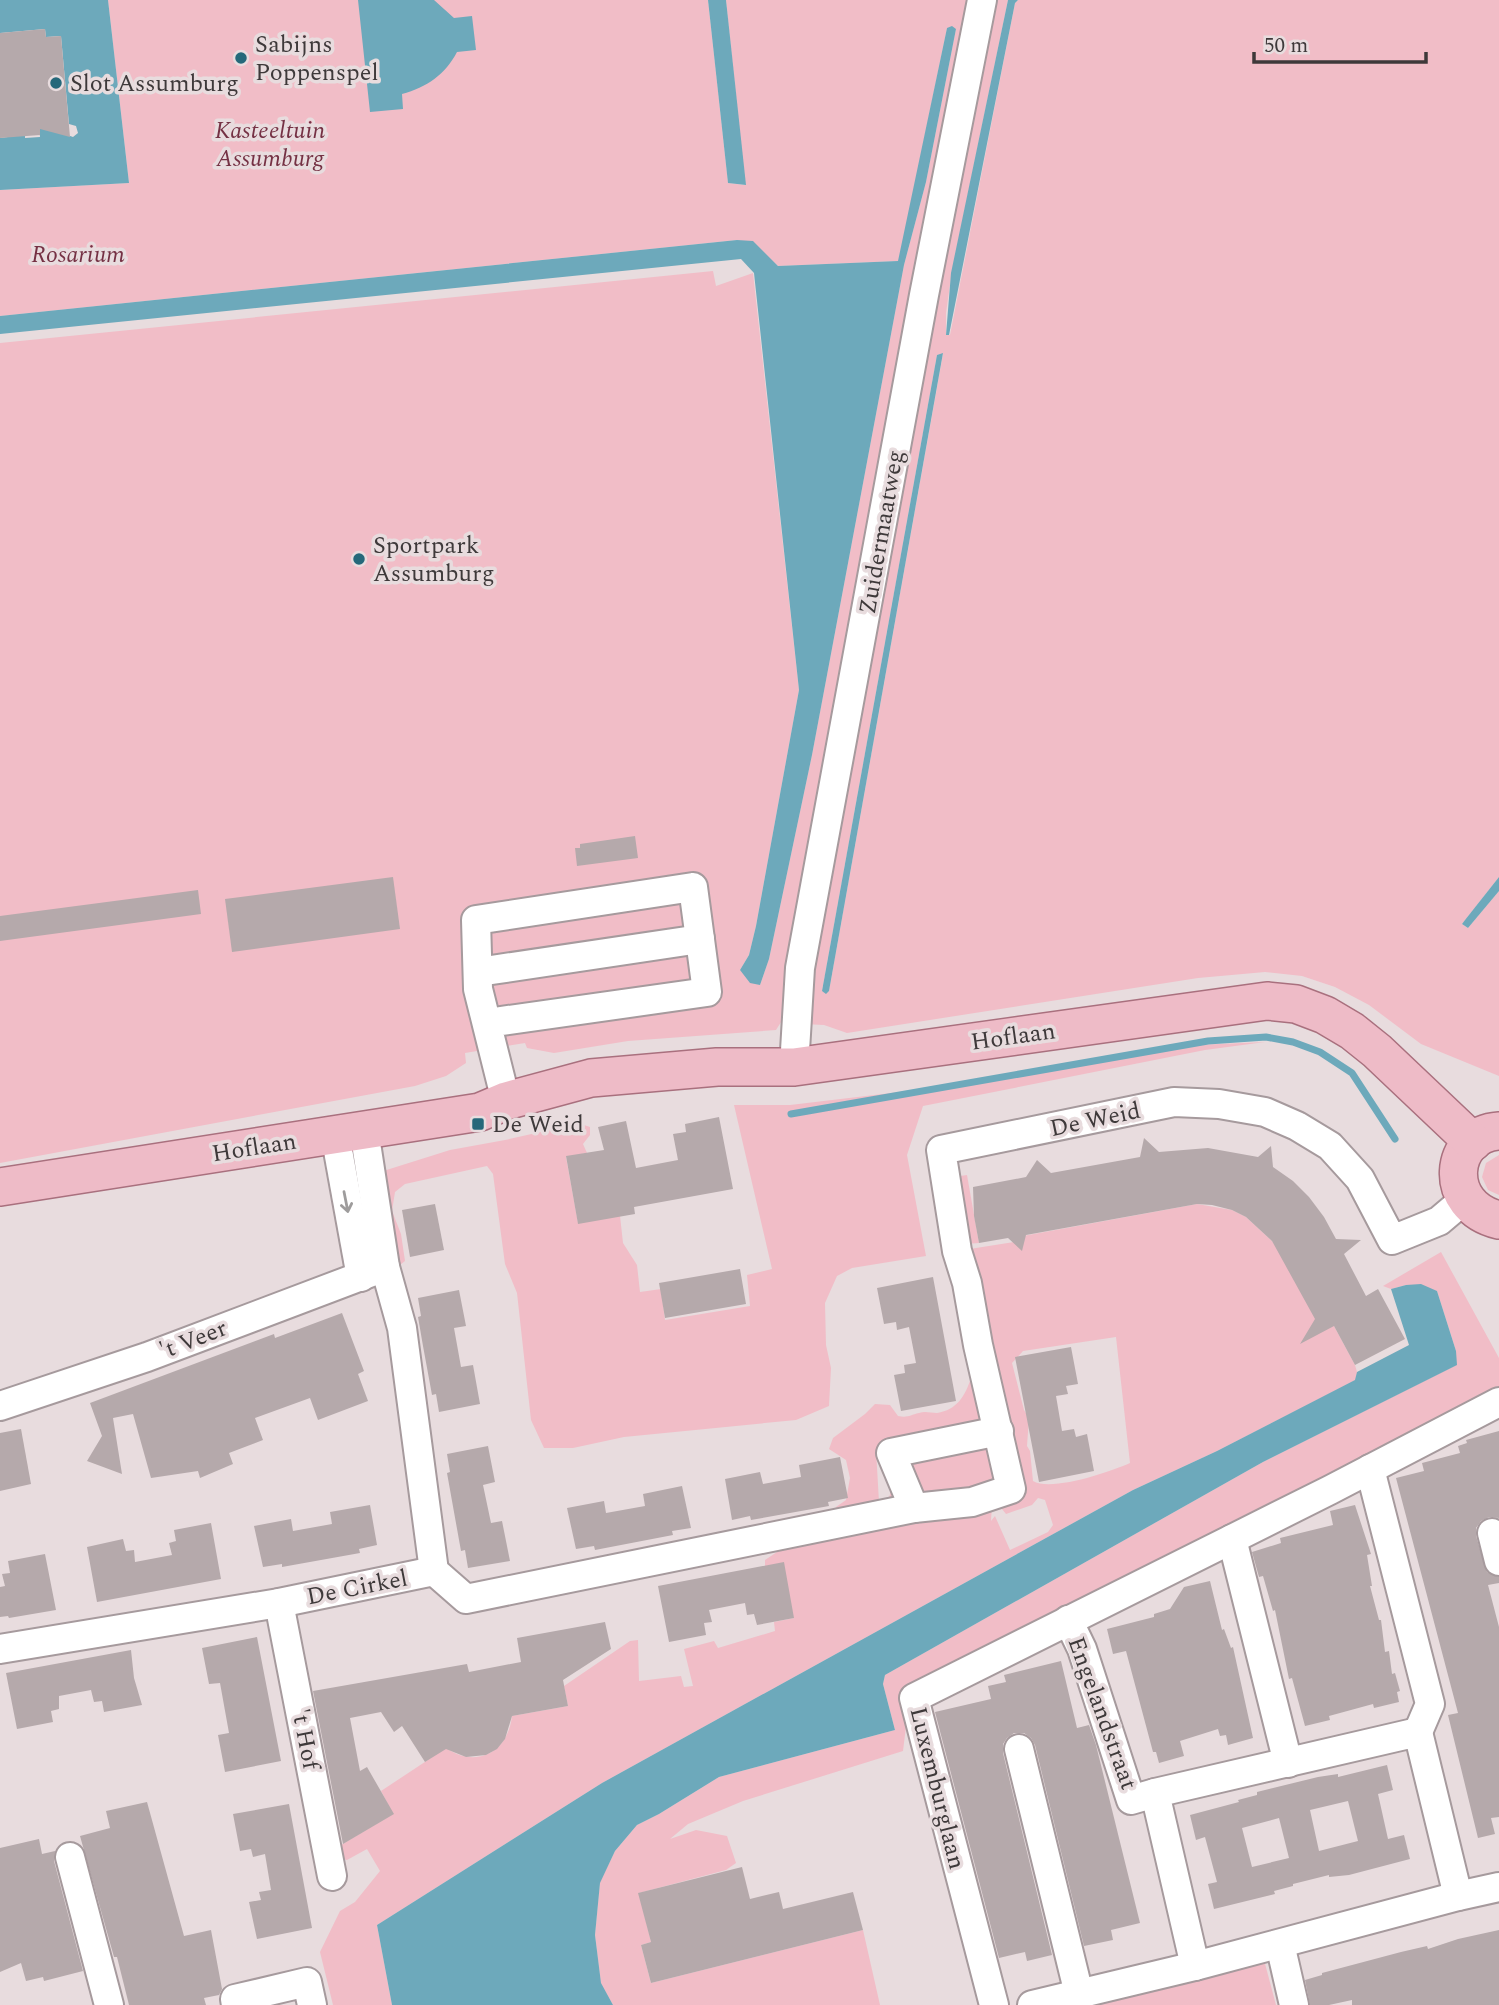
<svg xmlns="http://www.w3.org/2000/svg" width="1499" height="2005" font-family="Spectral,serif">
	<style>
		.green { fill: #f1bdc7; fill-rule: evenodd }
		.water { fill: #6da9bb }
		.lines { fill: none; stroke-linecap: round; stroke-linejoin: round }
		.stream { stroke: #6da9bb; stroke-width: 7 }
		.building { fill: #b5a9ab; fill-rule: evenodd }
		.minor-casing { stroke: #a69a9d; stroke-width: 32 }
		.major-casing { stroke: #a9707e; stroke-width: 40 }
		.minor { stroke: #fff; stroke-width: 28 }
		.major { stroke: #eebbc7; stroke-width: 37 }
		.oneway { stroke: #9e9c9c }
		.poi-dot { fill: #25687a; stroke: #e8dcde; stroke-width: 2.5 }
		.labels { text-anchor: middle; stroke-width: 7; stroke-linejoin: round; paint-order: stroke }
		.poi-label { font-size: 24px; fill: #3e393a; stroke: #e8dcde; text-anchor: start }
		.park-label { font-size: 24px; font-style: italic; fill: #753144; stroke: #e8dcde }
		.street-label { font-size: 24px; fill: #3e393a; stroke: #e8dcde }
	</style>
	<rect width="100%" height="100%" fill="#e8dcde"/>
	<g class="green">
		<path d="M108,0h600l20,183 17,2 -19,-185h249l-187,1011 -12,19 -148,11 -74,12 -27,-5 -2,-5 -60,10 1,10 -20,13 -31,10 -415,77v-820l713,-72 3,15 37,-13 46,417 -43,236 -7,29 -9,15 20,15 9,-26 43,-204 92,-490 22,-83 30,-153 -9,-1 -48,233 -121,5 -10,-9 -31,-17 -737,76v-126l129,-7z"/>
		<path d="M992,0h16l-56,271 -6,42v22h4l65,-332 3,-3h481v877l-37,47 6,4 31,-37v185l-78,-32 -52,-39 -34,-18 -33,-11 -37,-4 -67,6 -351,55 -23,-8 -21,-1zM943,354l-114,637 -3,2 -4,-2 115,-636z"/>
		<path d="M1265,1042l-60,8 -282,56 -16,49 19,101 -74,12 -15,8 -12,27 1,42 5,23 -2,38 -33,14 -172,17 -51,11h-29l-13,-28 -14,-127 -12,-29 -12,-90 -6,-8 -82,18 -10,8 -3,19 9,23 4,27 -10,8 -18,-96 73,-23 55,-10 49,-11 21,-7 15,5v8l-7,9 4,9 -21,4 12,66 42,-7 3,27 14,22 3,27 21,-3 4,31 85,-14 -3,-31 25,-6 -38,-164h56l118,-14 288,-46z"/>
		<path d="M1499,1155v40l-11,-5 -6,-13 4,-14z"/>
		<path d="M967,1175l12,68 -13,1 -13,-67z"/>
		<path d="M1197,1204l35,6 14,7 26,24 62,85 21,39 2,7 -1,8 -139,71 -84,39 -531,293 -225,142 15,80h-59l-13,-53 20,-41 15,-9 25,-31 -13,-22 -20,11 -5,-1 -6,-11 57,-34 -12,-23 65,-43c31,21 62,4 66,-32l56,-10 -4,-20 66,-45 8,-1 1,41 42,-5 3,11 9,-1 -9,-37 30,-8 4,7 57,-17 -1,-9 20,-4 -29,-52v-6l18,-12 91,-19 15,-1 -4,-19 10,-29 4,-39 -23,9 3,52 -48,16 5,-11 10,-7 4,-22 -4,-18 -17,-11 4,-11 32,-24 10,-10 15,1 8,11c10,2 12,-1 21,-3 6,-2 12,0 18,0 20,-3 28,-17 34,-35l-14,-127 57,-9 9,-6zM1116,1337l14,126c-20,9 -79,29 -97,18l-3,-30 -3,-5 2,-28 -5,-8 -12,-47 11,-12zM1038,1498l7,2 8,25 -5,7 -38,18 -15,-34 -4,5 1,-17h6l8,10 26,-9z"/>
		<path d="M1441,1252l58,106v37l-588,291 -8,65 -160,50 -55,23 -18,15 26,-9 31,6 9,27 -10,7 -87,23 12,49 -10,3 10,38 212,-53 17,75h-267l-12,-21 -6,-49 5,-53 15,-31 22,-26 22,-11 60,-37 176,-47 -12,-46 2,-9 378,-213 193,-97v-14l-19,-60 -31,-6 -15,4 -8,-3z"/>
		<path d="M1263,1956l13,49h-195z"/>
	</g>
	<g class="water">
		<path d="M0,0h108l21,183 -129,7v-52l8,-1 17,-11v12l15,-1 -1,-12 34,12 5,-4 -2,-7 -7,-2 -8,-88 -15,1 -1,-8 -45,4z"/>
		<path d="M358,0h76l20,18 18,-2 4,34 -19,2c-12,23 -30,35 -55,42l1,15 -33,3z"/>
		<path d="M708,0h18l20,185 -18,-2z"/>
		<path d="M1008,0h10l-3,3 -66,332h-3l5,-62z"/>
		<path d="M952,26l4,3 -30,153 -22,83 -92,490 -43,204 -9,26 -10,-2 -10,-13 9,-15 7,-29 43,-236 -45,-417 -13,-14 -741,75v-18l737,-76 16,1 25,25 120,-5 49,-233z"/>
		<path d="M943,353l-114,638 -3,3 -4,-3 115,-636z"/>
		<path d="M1499,877v14l-31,37 -6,-4 3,-4z"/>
		<path d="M1421,1284l16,7 19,60 1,14 -194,97 -378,213 -2,9 12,46 -176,47 -60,37 -22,11 -22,26 -15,32 -5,52 6,48 12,22h-221l-15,-80 225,-142 531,-293 84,-39 138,-71 2,-8 52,-27 -18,-56 15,-4z"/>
	</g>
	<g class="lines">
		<path class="stream" d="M791,1114l417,-73 58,-4 27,5 27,10 32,21 43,66"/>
	</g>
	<g class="building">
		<path d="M45,29l1,8 15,-1 9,101 -30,-8v6l-40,3v-105z"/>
		<path d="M635,836l3,22 -61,8 -2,-18h5v-4z"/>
		<path d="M393,877l7,52 -168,23 -7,-53z"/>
		<path d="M198,890l3,24 -201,27v-25z"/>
		<path d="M719,1117l14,72 -99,18 1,7 -57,10 -12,-68 38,-6 -6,-23 28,-6 10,47 42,-8 -5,-26 13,-2 -1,-8z"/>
		<path d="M1144,1138l15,14 49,-4 50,9 13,-11 2,21 20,14 16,16 15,20 12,22 25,1 -17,14 22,42 12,-7 27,50 -50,26 -21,-39 -34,18 15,-25 -43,-78 -26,-24 -14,-7 -20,-5 -15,-1 -171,31 -4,16 -14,-13 -29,5 -5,-27 -1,-29 53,-10 11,-17 14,13 89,-16z"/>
		<path d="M435,1204l9,46 -34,7 -8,-47z"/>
		<path d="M740,1269l6,35 -81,14 -6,-35z"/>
		<path d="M933,1277l23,124 -55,10 -7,-36 11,-2 -1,-8 12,-2 -7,-36 -12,3 -1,-8 -12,2 -7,-36z"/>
		<path d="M459,1290l7,36 -12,2 7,39 12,-2 7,39 -41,8 -3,-18 -4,1 -9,-49 -5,-29 3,-1 -3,-18z"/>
		<path d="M342,1313l22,58 -6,3 10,27 -50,19 -8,-22 -55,20 8,22 -34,13 4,11 -33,14 -2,-7 -47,7 -18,-64 -20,4 9,56 -35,-13 15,-25 -12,-33 184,-69 1,4z"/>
		<path d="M1071,1347l7,37 -12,2 2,8 -12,2 6,35 12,-2 2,8 11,-3 7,37 -55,11 -24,-125z"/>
		<path d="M21,1429l10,55 -31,7v-58z"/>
		<path d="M1499,1431v87l-10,-1 -8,4 -5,7v8l11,36 12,5v6l-11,2 11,42v190l-8,1 4,16 -17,4 -30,-123 10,-2 -62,-235 28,-7 -2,-8 38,-10 -2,-7 9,-3 -1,-3z"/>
		<path d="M488,1446l7,36 -12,3 8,38 11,-2 8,40 -42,7 -3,-18 -4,1 -14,-78 3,-1 -3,-18z"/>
		<path d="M840,1457l8,41 -20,4 1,4 -78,14 -1,-4 -18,4 -7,-41 35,-7 3,12 38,-7 -2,-12z"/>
		<path d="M682,1486l9,42 -19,3 1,4 -78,15 -1,-4 -18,3 -9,-41 37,-7 2,12 39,-7 -2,-12z"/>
		<path d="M370,1505l7,40 -18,4 1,4 -78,14v-3l-19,3 -9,-41 37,-7 2,12 39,-7 -2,-12z"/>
		<path d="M1355,1505l16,49 -4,1 5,31h-2l9,34h2l4,32 4,-1 3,23 3,-1 5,18 -3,1 2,10 -25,6 -1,-4 -44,12 1,4 -25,6 -13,-48 -3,1 -14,-69 -2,1 -10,-35 -4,1 -7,-25 29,-9 -1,-5 53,-13 -3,-14z"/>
		<path d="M211,1523l10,56 -124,23 -10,-55 36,-8 3,12 8,-1 1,12 37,-7 -3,-12 7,-2 -2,-11z"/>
		<path d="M45,1554l11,56 -47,8 -1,-2 -8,1v-30l5,-1 -3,-12 8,-1 -2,-12z"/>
		<path d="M784,1562l10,56 -37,7 -3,-11 -7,1 -2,-12 -36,7 3,12 -8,1 2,12 -37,7 -11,-56z"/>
		<path d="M1210,1581l12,49 2,-1 7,19 2,-1 20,91 -25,7 -2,-10 -6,1 -2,-7 -38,12 4,15 -25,7 -3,-11h-3l-27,-101 -13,3 -6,-25 47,-12v-3l16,-5 14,-22z"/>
		<path d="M605,1622l6,27 -48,31 5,26 -56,10 -7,23 -8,10 -11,6 -20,2 -20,-8 -21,13 -23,-36 -8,6 -13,-20 -31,6 10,53 7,-4 27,47 -51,30 -30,-153 154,-27 2,8 52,-10 -4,-24z"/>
		<path d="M257,1637l24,124 -56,11 -7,-37 11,-2 -9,-50 -11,1 -7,-36z"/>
		<path d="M131,1650l3,28 8,27 -38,7 -2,-11 -8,1 -3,-12 -32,6v13l-8,2 2,11 -36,7 -11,-56z"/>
		<path d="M1061,1661l16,67 12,-3 7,20 44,178 -29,7 2,10 -29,6 -49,-201 -4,-7 -7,-5h-10l-7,5 -4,6v9l49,202 -25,6 -2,-9 -26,6 -64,-246 56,-13 -3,-13 18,-4 -2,-7z"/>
		<path d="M1387,1765l6,25 -15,4 10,45 16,-4 6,24 -61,16 -20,2v-2l-36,9v2l-19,5 1,3 -61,15 -6,-25 9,-2 -12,-45 -9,3 -6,-25 49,-13 -1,-2 19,-5v-3l61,-15 20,-3v3zM1348,1801l10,40 -39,10 -9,-41zM1279,1818l10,40 -37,9 -10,-39z"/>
		<path d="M147,1802l37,134 27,-6 11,59 -3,6 -15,3 2,7h-77l-12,-48h-3l-34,-121 30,-8 -4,-17z"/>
		<path d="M289,1804l23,124 -55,11 -8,-37 12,-2 -2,-8 12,-2 -6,-36 -12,3 -2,-8 -11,2 -7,-37z"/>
		<path d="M39,1839l3,15 13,-3 -1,10 29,110 -39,10 -1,-4 -17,4 -5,-18 -21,9v-124z"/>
		<path d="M742,1867l8,32 29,-7 4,17 70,-17 10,38 -212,53 -10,-38 10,-3 -13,-49z"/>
		<path d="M1499,1930v75h-147v-5l-23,5h-19l-5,-25 17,-5v-2l79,-21 26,-6 1,3 30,-10z"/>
	</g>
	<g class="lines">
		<g class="minor-casing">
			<g id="minor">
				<path d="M478,972l222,-33"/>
				<path d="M487,1023l220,-31 -14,-105 -217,33 2,69 28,112"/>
				<path d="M794,1067l6,-99 124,-673 58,-295"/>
				<path d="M364,1130l21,137 17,61 32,243 32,28 448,-91 58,-6 39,-13 -33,-144 -11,-62 -10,-32 -16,-101 233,-48 45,2 46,8 32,14 33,20 30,33 32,61 47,-19 26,-22"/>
				<path d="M335,1134l26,143"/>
				<path d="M0,1406l147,-49 238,-90"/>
				<path d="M1370,1469l60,235 -12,28"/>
				<path d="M914,1508l-23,-55 108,-22"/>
				<path d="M1492,1533l7,28"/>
				<path d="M1232,1539l56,224"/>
				<path d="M279,1603l53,273"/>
				<path d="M1068,1620l14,29 49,151 24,-7"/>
				<path d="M0,1649l279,-46 155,-32"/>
				<path d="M1019,1749l60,245"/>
				<path d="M70,1857l39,148"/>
				<path d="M1280,1944l14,61"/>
				<path d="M1195,1966l-40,-173 263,-61 40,164"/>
				<path d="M236,2005l-1,-6 72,-17 5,23"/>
				<path d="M994,2005l-80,-307 416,-208 169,-88"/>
				<path d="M1032,2005l163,-39 263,-70 41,-9"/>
			</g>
		</g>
		<g class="major-casing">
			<g id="major">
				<path d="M1499,1131c-50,3 -58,75 0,89"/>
				<path d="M0,1187l480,-75 26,-11 85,-23 126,-11h77l473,-66 29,3 29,11 27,16 25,20 96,91"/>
			</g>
		</g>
		<use href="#minor" class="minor"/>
		<use href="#major" class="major"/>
	</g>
	<defs><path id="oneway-shaft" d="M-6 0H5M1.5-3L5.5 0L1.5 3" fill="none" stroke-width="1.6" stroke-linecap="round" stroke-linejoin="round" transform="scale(1.75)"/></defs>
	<use class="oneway" href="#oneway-shaft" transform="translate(346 1202) rotate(79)"/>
	<g class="poi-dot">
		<circle cx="241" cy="58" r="7"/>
		<circle cx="56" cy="83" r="7"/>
		<circle cx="359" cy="559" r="7"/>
		<rect x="471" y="1117" width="14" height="14" rx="3.5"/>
	</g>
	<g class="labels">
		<g class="poi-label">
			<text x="255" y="52">Sabijns<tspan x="255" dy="28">Poppenspel</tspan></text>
			<text x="70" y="91">Slot Assumburg</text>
			<text x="373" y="553">Sportpark<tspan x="373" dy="28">Assumburg</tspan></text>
			<text x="492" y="1132">De Weid</text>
		</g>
		<g class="park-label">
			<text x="270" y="138">Kasteeltuin<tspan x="270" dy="28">Assumburg</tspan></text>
			<text x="78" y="262">Rosarium</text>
		</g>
		<g class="street-label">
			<text transform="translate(881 532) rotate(-80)" y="8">Zuidermaatweg</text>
			<text transform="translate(1013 1036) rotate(-8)" y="8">Hoflaan</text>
			<text transform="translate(1095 1119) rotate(-12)" y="8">De Weid</text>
			<text transform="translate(254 1147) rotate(-9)" y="8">Hoflaan</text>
			<text transform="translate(193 1339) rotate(-21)" y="8">'t Veer</text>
			<text transform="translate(357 1587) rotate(-11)" y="8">De Cirkel</text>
			<text transform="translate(1103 1713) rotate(70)" y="8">Engelandstraat</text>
			<text transform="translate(306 1739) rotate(79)" y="8">'t Hof</text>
			<text transform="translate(938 1788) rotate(76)" y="8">Luxemburglaan</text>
		</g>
	</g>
	<path d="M1254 52v10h172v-10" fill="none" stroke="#3e393a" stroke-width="3.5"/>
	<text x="1264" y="52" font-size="21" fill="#3e393a" stroke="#e8dcde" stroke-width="5" paint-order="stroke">50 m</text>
</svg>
